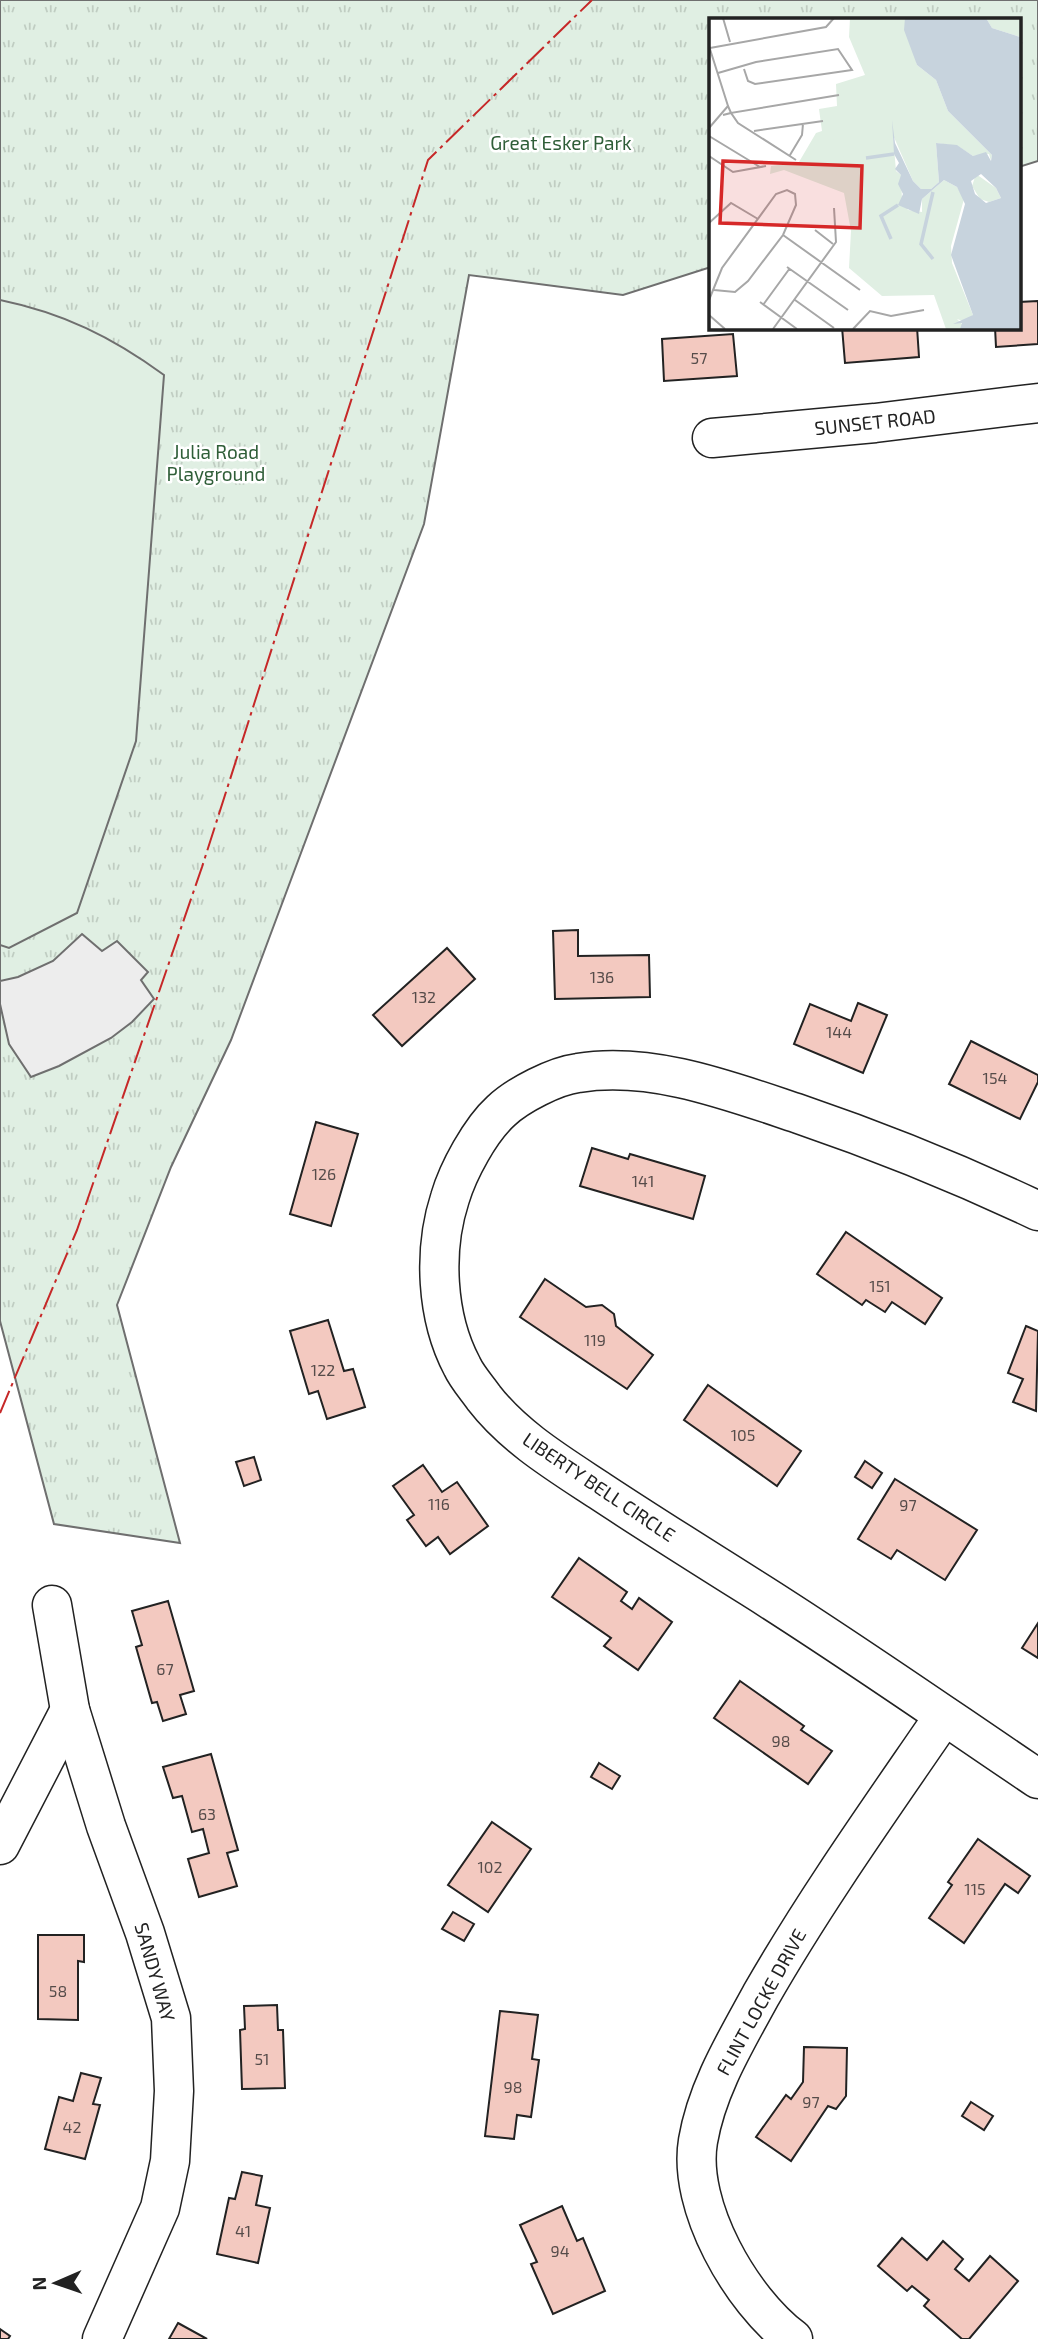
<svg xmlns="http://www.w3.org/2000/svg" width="1038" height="2339" font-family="'Exo 2',sans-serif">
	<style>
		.park { fill: url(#park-tufts); stroke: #6f6f6f; stroke-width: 2 }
		.pitch { fill: #e0efe3; stroke: #6f6f6f; stroke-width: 2 }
		.parking { fill: #ededed; stroke: #6f6f6f; stroke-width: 2 }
		.building { fill: #f3c9c0; stroke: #222; stroke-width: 2 }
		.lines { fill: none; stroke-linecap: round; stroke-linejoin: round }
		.minor-casing { stroke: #222; stroke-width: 41 }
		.minor { stroke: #fff; stroke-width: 38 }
		.power { stroke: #c62828; stroke-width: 2; stroke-dasharray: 24 5 3.5 5; stroke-linecap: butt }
		.labels { text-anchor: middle; stroke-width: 5; stroke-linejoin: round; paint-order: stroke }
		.number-label { font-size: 16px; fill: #564c4a }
		.park-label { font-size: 19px; fill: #2f5e38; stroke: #fff }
		.street-label { font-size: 19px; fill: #222; stroke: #fff }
		.inset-river { fill: none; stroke: #c7d3dd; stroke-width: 3.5 }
		.inset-road { fill: none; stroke: #a7a7a7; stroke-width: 2 }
		.view { fill: #d62828; fill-opacity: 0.15; stroke: #d62828; stroke-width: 3.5 }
		.inset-edge { fill: none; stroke: #222; stroke-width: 3.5 }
	</style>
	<defs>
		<pattern id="park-tufts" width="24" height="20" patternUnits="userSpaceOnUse" patternTransform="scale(1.75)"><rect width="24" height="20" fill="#e0efe3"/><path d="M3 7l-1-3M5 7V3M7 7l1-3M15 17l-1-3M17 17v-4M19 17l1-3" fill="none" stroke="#c0cdc2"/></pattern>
	</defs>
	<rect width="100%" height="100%" fill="#fff"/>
	<path class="park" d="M0,0h1038v161l-19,6v-148h-308v248l-88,28 -154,-20 -45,249 -193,516 -60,127 -54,138 63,238 -126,-19 -54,-203z"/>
	<path class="pitch" d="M0,300c63,13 112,37 164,75l-28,366 -59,172 -68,35 -9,-3z"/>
	<path class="parking" d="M82,934l20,17 15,-10 31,31 -7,8 13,19 -22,23 -21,16 -52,28 -28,11 -22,-33 -9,-40v-23l18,-4 35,-16z"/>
	<g class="building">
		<path d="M1038,301v43l-42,3 -1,-20h24v-25z"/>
		<path d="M842,327h75l2,30 -74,6z"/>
		<path d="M733,334l4,42 -73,5 -2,-42z"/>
		<path d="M578,930v26l71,-1 1,42 -95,2 -2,-68z"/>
		<path d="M447,948l28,31 -73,67 -29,-31z"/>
		<path d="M858,1003l29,12 -24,58 -69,-29 16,-40 41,17z"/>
		<path d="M971,1041l67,34v7l-18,37 -71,-35z"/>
		<path d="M316,1122l42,12 -27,92 -41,-12z"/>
		<path d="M592,1148l36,11 2,-5 75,22 -12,43 -113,-33z"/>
		<path d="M846,1232l96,66 -17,26 -33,-22 -7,10 -19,-12 -4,5 -45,-31z"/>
		<path d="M545,1279l41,28 16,-2 12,9 2,12 37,29 -26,34 -107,-72z"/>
		<path d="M328,1320l16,51 9,-2 12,38 -38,12 -9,-28 -9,3 -19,-63z"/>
		<path d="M1026,1326l12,5 -2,80 -23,-9 10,-23 -15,-6z"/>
		<path d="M708,1385l93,66 -24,35 -93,-66z"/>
		<path d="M254,1457l7,23 -17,6 -8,-24z"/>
		<path d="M865,1461l17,12 -10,15 -17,-11z"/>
		<path d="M423,1465l19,27 15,-10 31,44 -38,28 -12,-17 -12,9 -19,-26 7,-5 -21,-29z"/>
		<path d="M895,1479l82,51 -32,50 -48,-30 -6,9 -33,-20z"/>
		<path d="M579,1558l48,34 -6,9 11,8 7,-11 33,24 -34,48 -34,-24 7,-8 -59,-41z"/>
		<path d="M168,1601l26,90 -14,4 6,19 -23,7 -6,-19 -5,1 -16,-56 6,-2 -10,-34z"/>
		<path d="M1038,1623v35l-16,-10z"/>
		<path d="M740,1681l64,45 -3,4 31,21 -24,33 -94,-66z"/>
		<path d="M211,1754l27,96 -11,3 10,33 -38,11 -11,-38 21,-6 -6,-24 -11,3 -10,-36 -9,2 -10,-31z"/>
		<path d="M599,1763l21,13 -8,13 -21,-12z"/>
		<path d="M492,1822l39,27 -43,63 -40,-27z"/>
		<path d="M978,1839l52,37 -12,17 -13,-9 -41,59 -35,-25 23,-33 -4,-3z"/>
		<path d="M453,1912l21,12 -10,17 -22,-12z"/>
		<path d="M38,1935h46v27l-6,-1v59l-40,-1z"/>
		<path d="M277,2005l1,25h5l2,58 -43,1 -2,-59 5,-1 -1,-23z"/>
		<path d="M500,2011l38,4 -6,44 7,1 -8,57 -14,-2 -3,24 -29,-3z"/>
		<path d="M804,2047l43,1 -1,48 -10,13 -8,-3 -37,55 -35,-24 30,-42 5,4 12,-17z"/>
		<path d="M81,2073l20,5 -8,26 7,1 -15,54 -40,-10 14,-52 14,4z"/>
		<path d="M971,2102l22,14 -9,14 -22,-14z"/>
		<path d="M242,2172l20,4 -6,29 14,3 -12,55 -41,-9 12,-56 6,1z"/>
		<path d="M562,2206l15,35 6,-3 22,53 -52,23 -22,-50 6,-2 -17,-37z"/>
		<path d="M902,2238l25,22 16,-19 20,18 -8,10 14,12 21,-25 28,25 -49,58h-7l-38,-33 5,-6 -17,-14 -5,5 -29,-25z"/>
		<path d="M178,2323l29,16h-38z"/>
		<path d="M0,2329l10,7 -2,3h-8z"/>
	</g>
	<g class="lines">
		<g class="minor-casing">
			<g id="minor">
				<path d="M712,438l163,-15 163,-20"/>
				<path d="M1038,1211c-78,-37 -157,-69 -239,-97 -69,-23 -147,-53 -221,-41 -23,3 -60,22 -77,38 -21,19 -43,60 -51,87 -17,52 -14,119 12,168 5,11 15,22 22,32 30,39 75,66 116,93 50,33 101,65 152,97 97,61 191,127 286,191"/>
				<path d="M52,1605l18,105 36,116 39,107 26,85 3,73 -4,70 -10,47 -58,131"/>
				<path d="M0,1845l70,-135"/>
				<path d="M793,2339c-52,-39 -106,-133 -95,-198 9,-53 38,-100 63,-146 55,-96 120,-187 183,-279"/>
			</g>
		</g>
		<use href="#minor" class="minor"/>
		<path class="power" d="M0,1413l77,-183 125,-363 226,-707 164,-160"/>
	</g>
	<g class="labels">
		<g class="number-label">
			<text x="699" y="364">57</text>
			<text x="602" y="983">136</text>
			<text x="424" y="1003">132</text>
			<text x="839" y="1038">144</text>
			<text x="995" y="1084">154</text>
			<text x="324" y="1180">126</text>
			<text x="643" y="1187">141</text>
			<text x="880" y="1292">151</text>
			<text x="595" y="1346">119</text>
			<text x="323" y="1376">122</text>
			<text x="743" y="1441">105</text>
			<text x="439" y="1510">116</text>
			<text x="908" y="1511">97</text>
			<text x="165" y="1675">67</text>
			<text x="781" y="1747">98</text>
			<text x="207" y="1820">63</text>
			<text x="490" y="1873">102</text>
			<text x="975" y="1895">115</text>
			<text x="58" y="1997">58</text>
			<text x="262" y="2065">51</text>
			<text x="513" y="2093">98</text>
			<text x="811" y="2108">97</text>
			<text x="72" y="2133">42</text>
			<text x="243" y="2237">41</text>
			<text x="560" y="2257">94</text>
		</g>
		<g class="park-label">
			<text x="561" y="150">Great Esker Park</text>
			<text x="216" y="459">Julia Road<tspan x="216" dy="22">Playground</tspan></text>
		</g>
		<g class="street-label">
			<text transform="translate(875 422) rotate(-6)" y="7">SUNSET ROAD</text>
			<text transform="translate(599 1487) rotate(34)" y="7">LIBERTY BELL CIRCLE</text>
			<text transform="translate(155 1972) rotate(74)" y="7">SANDY WAY</text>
			<text transform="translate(761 2002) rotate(-61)" y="7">FLINT LOCKE DRIVE</text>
		</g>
	</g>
	<g transform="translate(709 18)">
		<rect width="312" height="312" fill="#fff"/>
		<path d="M141,0h55l12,47 19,15 12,31 44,44 -1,6 -2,-7 -16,2 -15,-10 -22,-3 3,39 -8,7h-10l-8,-8 -20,-46 3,36 5,4 1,25 6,10 14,2v-13l22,-19 13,7 7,12 -13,47 1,17 21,52 -7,7 -9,-3 6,6 -3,4h-14l-12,-34 -52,1 -33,-28 2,-37 -7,-38 -60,-23 -14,4 1,-8 28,-4 17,-29 6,-2 -3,-22 18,-3 -1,-22 29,-9 -16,-38zM277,0h34v19l-28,-9zM267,156l20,14 5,10 -12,4 -9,-3 -8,-13z" fill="#e0efe3"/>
		<path d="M112,118l12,3 10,11 2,14 -6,11 -21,-2 -13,-8z" fill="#e0efe3"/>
		<path d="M196,0h81l6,10 28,9v292h-60l2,-6 -9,1 20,-9 -22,-60 14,-51 -8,-17 -13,-7 -22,19 -3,15 -21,-9 5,-11 -5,-10 3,-9 -6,-6 4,-6 -5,-9 -2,-34 3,23 18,38 8,8h10l8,-7 -3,-39 21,2 16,11 13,-4 5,9 1,-6 -44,-44 -12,-31 -19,-15 -13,-35zM272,156l15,14 5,10 -15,5 -11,-9 -4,-13z" fill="#c7d3dd" fill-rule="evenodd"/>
		<path class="inset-river" d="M157,140l28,-4M182,221l-10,-23 17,-11M224,241l-12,-15 12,-52"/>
		<path class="inset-road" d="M14,0l7,24M0,28l19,60 -19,22M1,30l116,-21 8,-9M9,55l38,-11 82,-13 14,21 -97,14 -7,-3 -4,-12M19,88l3,7 108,-18M14,97l8,-2 7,10 58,37M45,113l69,-10M0,118l51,31M81,137l12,-20 1,-11M0,138l24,16 33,-6M0,205l22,-20 27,16M106,212l18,14M74,217l77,55M78,249l61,43M0,282l13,-32 54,-74 11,-4 8,4 1,11 -13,30 -35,46 -13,11 -21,-2M86,282l39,28M51,284l37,27M54,287l27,-37M0,297l16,14M64,311l63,-87 -2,-34M144,311l17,-18 21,5 33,-6"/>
		<path class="view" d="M14,143l139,5 -2,62 -140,-5z"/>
		<rect width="312" height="312" class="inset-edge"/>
	</g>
	<g transform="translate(56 2283) rotate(268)" stroke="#ffffff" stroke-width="5" paint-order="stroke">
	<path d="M0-5L12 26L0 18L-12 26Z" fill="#222222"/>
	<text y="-10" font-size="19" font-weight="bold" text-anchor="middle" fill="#222222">N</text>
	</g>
</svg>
